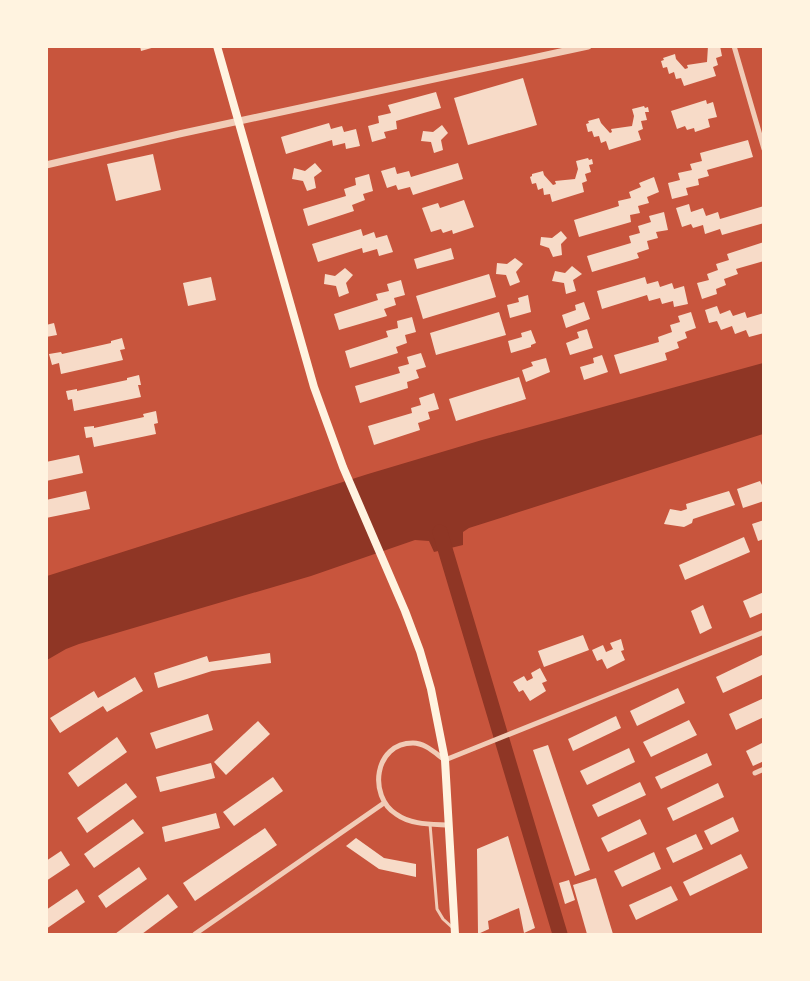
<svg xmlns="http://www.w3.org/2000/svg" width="810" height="981" font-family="'DM Sans',sans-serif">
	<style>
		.water { fill: #8f3625 }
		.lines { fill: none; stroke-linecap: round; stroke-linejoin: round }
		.river { stroke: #8f3625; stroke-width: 15 }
		.building { fill: #f7dbc8 }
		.service { stroke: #f1ccb7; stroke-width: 3 }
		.minor { stroke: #f1ccb7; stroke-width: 5 }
		.tertiary { stroke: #f1ccb7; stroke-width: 7 }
		.secondary { stroke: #fff3e0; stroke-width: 8 }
	</style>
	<rect width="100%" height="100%" fill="#c8553d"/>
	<path class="water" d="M763,363v71l-294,94 -6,4v13l-29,7 -5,-11 -14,-1 -104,36 -232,68 -13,5 -19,11v-84l321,-102 114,-34z"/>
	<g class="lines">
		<path class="river" d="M440,532l120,402"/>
	</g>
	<g class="building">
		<path d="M140,46h15v1l-14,4z"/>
		<path d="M708,46h12l2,10 -6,2 2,7 -5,2 3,9 -32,10 -3,-8 -5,1 -2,-7 -5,2 -2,-7 -4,1 -2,-7 3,-1 -1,-2 12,-4 1,5 9,10 3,-1 -1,-3 20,-3z"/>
		<path d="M523,78l14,47 -69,20 -14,-47z"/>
		<path d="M436,92l5,16 -45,13 1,8 -13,3 2,6 -14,4 -4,-16 11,-3 -1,-7 13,-3 -3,-8z"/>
		<path d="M706,100l1,4 6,-2 4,15 -9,2 2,8 -15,5 -1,-4 -7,2 -2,-4 -8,3 -6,-18z"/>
		<path d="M644,106l1,2 3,-1 1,5h-4l2,8 -6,1 2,8 -5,2 3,9 -32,10 -3,-9 -5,2 -2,-7 -5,1 -2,-6 -4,1 -2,-8 3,-1 -1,-2 11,-3 2,5 9,10 2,-1 -1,-3 21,-3 2,-10 -2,-7z"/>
		<path d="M329,123l2,6 11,-3 2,6 12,-3 4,17 -14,3 -1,-6 -12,3 -1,-6 -46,14 -5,-17z"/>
		<path d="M442,125l6,8 -7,7 2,10 -9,3 -3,-11 -10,-1 2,-10 10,1z"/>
		<path d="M748,140l5,17 -46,13 2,6 -11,3 1,6 -13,3 2,7 -16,4 -4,-16 12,-3 -2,-7 14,-3 -2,-6 12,-3 -2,-8z"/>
		<path d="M153,154l8,36 -45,11 -9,-37z"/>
		<path d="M588,158l1,2 3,-1 1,5 -4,1 2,7 -6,2 2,7 -5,2 2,9 -32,10 -2,-8 -6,1 -1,-7 -5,2 -2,-7 -4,1 -2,-7 2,-1v-2l11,-3 1,4 9,10 3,-1 -1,-3 20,-2 3,-10 -2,-8z"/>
		<path d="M315,163l7,8 -8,6 2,11 -9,3 -4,-10 -11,-2 2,-11 11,3z"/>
		<path d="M458,163l5,16 -50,16 -3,-8 -12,3 -2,-5 -9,3 -6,-17 14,-4 2,7 12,-3 2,6z"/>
		<path d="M369,174l4,17 -10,3 2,6 -13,5 2,6 -46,15 -5,-17 43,-13 -2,-7 12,-4 -1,-7z"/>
		<path d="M654,177l5,15 -12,5 2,6 -11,3 2,7 -10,2 1,7 -52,15 -5,-17 45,-14 -1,-5 13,-3 -2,-6 12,-5 -2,-4z"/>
		<path d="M464,200l10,27 -21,7 -1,-4 -9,3 -2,-4 -10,3 -9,-24 16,-5 2,5z"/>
		<path d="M689,204l2,8 12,-4 3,8 12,-4 2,7 44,-13v17l-42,12 -2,-6 -15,5 -2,-9 -10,3 -2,-4 -9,3 -6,-19z"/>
		<path d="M664,212l4,18 -12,2 2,6 -11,3 2,8 -12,4 2,5 -47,14 -5,-16 44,-13 -2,-7 11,-3 -2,-7 13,-4 -2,-6z"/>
		<path d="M361,229l2,7 11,-4 2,6 11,-3 6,17 -14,4 -2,-7 -14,4 -1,-5 -44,14 -6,-18z"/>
		<path d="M561,231l6,7 -6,6 1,11 -9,2 -4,-9 -9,-3 1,-8 11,1z"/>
		<path d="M764,242v19l-28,8 2,5 -14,5 2,6 -10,4 1,5 -15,5 -5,-16 12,-3 -2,-6 11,-4 -2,-6 13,-4 -2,-6z"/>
		<path d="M451,248l3,11 -37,10 -3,-10z"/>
		<path d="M515,258l8,6 -7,8 4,10 -10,4 -4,-11 -10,-1 1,-11 10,1z"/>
		<path d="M572,266l10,8 -9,6 3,11 -10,3 -2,-11 -12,-2 3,-10 10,2z"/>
		<path d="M345,268l8,7 -7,8 3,10 -10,4 -3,-11 -12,-2 1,-10 10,2z"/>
		<path d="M489,274l7,23 -73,22 -7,-23z"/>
		<path d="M211,277l5,23 -28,6 -5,-23z"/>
		<path d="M645,277l2,7 11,-3 2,6 12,-4 2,6 10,-3 4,18 -14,3 -1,-6 -11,3 -2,-6 -11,3 -2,-6 -45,14 -5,-18z"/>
		<path d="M401,280l4,15 -11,3 2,7 -12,4 3,7 -48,14 -5,-16 44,-14 -2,-6 13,-3 -2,-7z"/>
		<path d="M528,295l3,17 -21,6 -3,-13 12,-3 -1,-4z"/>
		<path d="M584,302l6,17 -24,9 -4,-13 14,-5 -1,-5z"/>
		<path d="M717,306l3,8 10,-4 3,6 12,-4 2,6 17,-5v20l-15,4 -3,-7 -11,4 -3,-8 -11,4 -4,-9 -8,2 -4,-13z"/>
		<path d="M499,312l7,23 -70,20 -6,-22z"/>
		<path d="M691,312l5,16 -11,4 2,6 -10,4 2,6 -14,5 2,7 -47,14 -6,-19 45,-13 -1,-5 14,-5 -2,-7 10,-3 -2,-6z"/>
		<path d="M412,317l4,15 -11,3 2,8 -11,4 2,6 -48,15 -5,-17 43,-14 -2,-6 12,-3 -1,-7z"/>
		<path d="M54,323l3,12 -11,2v-12z"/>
		<path d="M587,329l6,19 -23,7 -4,-12 13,-5 -2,-6z"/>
		<path d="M531,330l5,13 -5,2v2l-20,6 -3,-12 14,-4 -1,-4z"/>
		<path d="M122,338l3,11 -5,1 3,10 -62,14 -2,-11 -7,2 -3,-11 12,-2 1,2 49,-11v-2z"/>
		<path d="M421,353l5,14 -10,3 3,8 -12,4 1,6 -48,15 -5,-17 45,-13 -2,-6 11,-3 -2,-7z"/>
		<path d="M602,355l6,17 -24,8 -4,-13 14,-4 -1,-5z"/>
		<path d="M546,358l4,14 -24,10 -4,-12 11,-4 -2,-4z"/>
		<path d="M139,375l2,10h-3l3,12 -67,14 -2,-12 -4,1 -2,-9 11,-2v2l50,-11v-2z"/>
		<path d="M519,377l7,22 -70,22 -7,-22z"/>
		<path d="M434,393l5,16 -11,3 2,7 -12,4 2,7 -46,15 -6,-19 44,-13 -1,-5 10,-3 -2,-7z"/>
		<path d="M156,411l2,12 -4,1 2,10 -62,13 -2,-10 -6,1 -2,-11 10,-1v2l50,-11 -1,-3z"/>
		<path d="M79,455l4,18 -37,8v-19z"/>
		<path d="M760,481l2,4h2v16l-21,7 -6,-19z"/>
		<path d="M86,491l4,18 -44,9v-18z"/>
		<path d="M729,491l6,14 -42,14 -1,4 -8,4 -20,-3 6,-15 11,2 6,-2 -1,-5z"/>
		<path d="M764,520v19l-6,2 -6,-17z"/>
		<path d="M744,537l6,15 -65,28 -6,-15z"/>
		<path d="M764,592v20l-14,6 -7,-17z"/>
		<path d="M703,605l9,23 -12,6 -9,-23z"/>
		<path d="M583,635l6,15 -45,17 -6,-16z"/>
		<path d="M621,639l3,11 -3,1 4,9 -18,9 -5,-10 -5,2 -5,-11 11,-5 3,7 7,-3 -3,-6z"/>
		<path d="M270,653l1,10 -59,8 -54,17 -4,-15 53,-17 2,6z"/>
		<path d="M764,654v20l-41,19 -7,-16z"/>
		<path d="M540,668l7,13 -5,2 4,8 -16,10 -7,-11 -4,2 -6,-10 11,-6 3,5 6,-3 -2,-5z"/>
		<path d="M135,677l8,14 -36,21 -4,-6 -43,27 -10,-15 44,-27 4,7z"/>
		<path d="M678,688l7,15 -48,23 -7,-15z"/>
		<path d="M764,698v19l-28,13 -7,-16z"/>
		<path d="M208,714l5,16 -57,19 -6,-16z"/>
		<path d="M616,716l5,12 -48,23 -5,-12z"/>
		<path d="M689,720l8,15 -46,22 -8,-15z"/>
		<path d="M258,721l12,13 -44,41 -12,-13z"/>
		<path d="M117,737l10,15 -49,35 -10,-14z"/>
		<path d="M764,742v19l-11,5 -7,-15z"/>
		<path d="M548,745l42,125 -15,6 -42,-126z"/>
		<path d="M629,748l6,14 -48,23 -7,-14z"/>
		<path d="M707,753l5,12 -51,24 -6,-12z"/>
		<path d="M211,763l4,15 -55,14 -4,-15z"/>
		<path d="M273,777l10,14 -49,35 -11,-14z"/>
		<path d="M640,782l6,13 -48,22 -6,-12z"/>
		<path d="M126,783l11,14 -50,36 -10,-15z"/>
		<path d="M718,783l6,14 -51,24 -6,-13z"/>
		<path d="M216,813l4,15 -55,14 -3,-15z"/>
		<path d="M733,817l6,14 -28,14 -7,-14z"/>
		<path d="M133,819l11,14 -50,35 -10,-14z"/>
		<path d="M640,819l7,15 -39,18 -7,-14z"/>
		<path d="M265,828l12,17 -82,56 -12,-18z"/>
		<path d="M696,834l7,15 -30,14 -7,-15z"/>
		<path d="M508,836l27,92 -11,5 -5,-25 -31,13 1,8 -11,5 -1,-85z"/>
		<path d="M356,838l28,20 32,6v13l-37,-8 -33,-23z"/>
		<path d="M61,851l9,14 -24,16v-20z"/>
		<path d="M654,852l7,17 -39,18 -8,-16z"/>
		<path d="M741,854l7,14 -58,28 -7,-14z"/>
		<path d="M139,867l8,12 -41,29 -8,-12z"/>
		<path d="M596,878l17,56h-26l-14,-49z"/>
		<path d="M569,880l6,20 -10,4 -6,-21z"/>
		<path d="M671,886l7,14 -42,20 -7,-15z"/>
		<path d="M77,889l8,13 -39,27v-19z"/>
		<path d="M168,894l10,13 -36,27h-27z"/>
	</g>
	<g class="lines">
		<path class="service" d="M430,824l7,85 6,10 11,10"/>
		<g class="minor">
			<path d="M734,46l30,103"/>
			<path d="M755,773l9,-4"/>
			<path d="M449,825c-18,-1 -38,0 -53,-11 -28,-18 -22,-71 17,-71 12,0 22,10 32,17l319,-128"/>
			<path d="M195,934l189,-131"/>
		</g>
		<path class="tertiary" d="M46,165l133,-31 409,-88"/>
		<path class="secondary" d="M217,46l97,341 29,80 62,144 15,40 11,38 14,71 10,174"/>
	</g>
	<rect width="810" height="981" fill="none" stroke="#fff3e0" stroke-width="96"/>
</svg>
